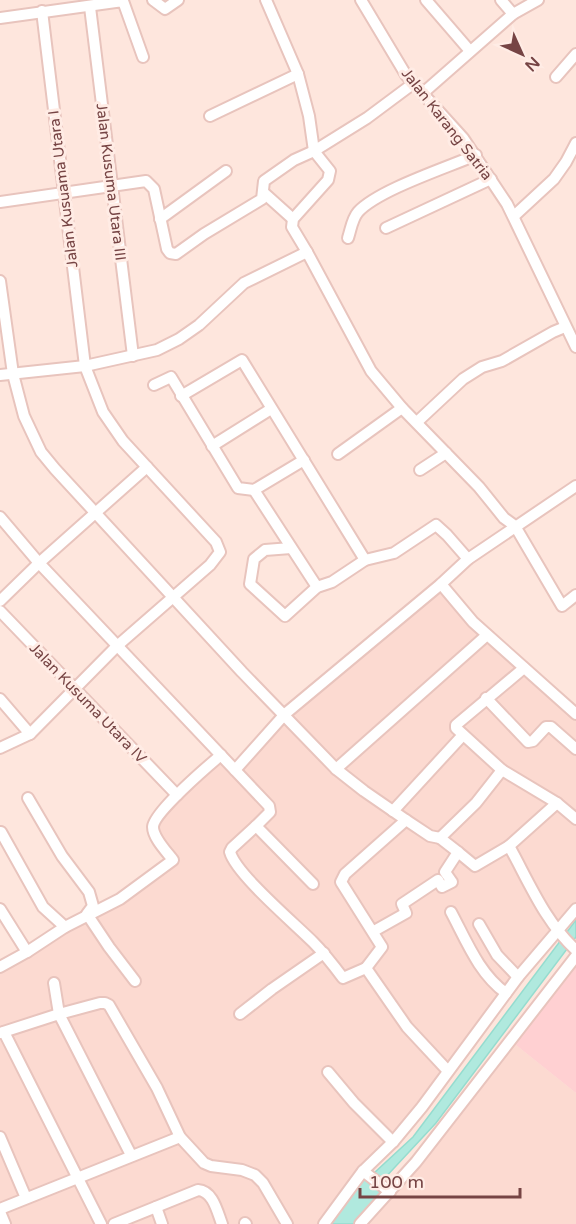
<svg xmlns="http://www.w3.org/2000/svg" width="576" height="1224" font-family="'Varela Round',sans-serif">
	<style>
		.residential { fill: #fcdad1 }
		.commercial { fill: #ffd0d2 }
		.water { fill: #b0e9de; stroke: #95dccf; stroke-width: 1.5 }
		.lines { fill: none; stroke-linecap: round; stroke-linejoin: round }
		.minor-casing { stroke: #e8c4bd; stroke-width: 14 }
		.minor { stroke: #fff; stroke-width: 10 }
		.labels { text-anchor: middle; stroke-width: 6; stroke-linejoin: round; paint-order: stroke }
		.street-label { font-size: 15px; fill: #764444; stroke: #ffece5 }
	</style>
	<rect width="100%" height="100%" fill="#fee6dd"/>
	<g class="residential">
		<path d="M441,584l135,131v194l-252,315h-324v-257l173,-107 -20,-33 68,-72 13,14 51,-55z"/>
		<path d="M511,1041l65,52v131h-216z"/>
	</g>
	<path class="commercial" d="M576,956v137l-65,-52z"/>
	<g class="water">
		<path d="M576,920v17l-140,186 -54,58 -9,-7 40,-37z"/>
		<path d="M363,1171l27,21 -30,32h-36z"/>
	</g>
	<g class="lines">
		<g class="minor-casing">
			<g id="minor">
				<path d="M153,0l12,9 13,-9"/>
				<path d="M266,0l32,74 11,42 5,35 16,20 -2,9 -35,39 -1,8 15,25 64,119 31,37 77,79 25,31 11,8 47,80 14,-11"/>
				<path d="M361,0l45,75 57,63 44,66 69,143"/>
				<path d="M426,0l44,51"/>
				<path d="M501,0l12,14"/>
				<path d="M90,7l43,349"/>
				<path d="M0,18l123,-17 20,56"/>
				<path d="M556,77l20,-23"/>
				<path d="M423,93l90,-79 25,-14"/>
				<path d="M210,116l88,-42"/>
				<path d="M264,193l29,26"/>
				<path d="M0,202l146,-21 8,8 13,60 3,4 6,1 28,-20 58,-35 2,-18 30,-21 20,-9 53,-33 47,-35"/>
				<path d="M514,216l40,-37 12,-17 10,-19"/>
				<path d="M160,219l66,-48"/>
				<path d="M386,228l105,-49"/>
				<path d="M348,238c3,-9 4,-19 10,-26 20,-22 88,-44 118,-57"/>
				<path d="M0,281l13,93 11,42 17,36 14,17 187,203 94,97 28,22 42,29 24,16 10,2 36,-35 26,-33"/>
				<path d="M0,375l85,-9 72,-16 22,-11 20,-14 45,-42 63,-31"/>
				<path d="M154,385l17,-8 67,111 16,2 50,-30"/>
				<path d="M181,396l61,-36 123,200"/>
				<path d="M417,422l46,-43 19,-12 20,-6 51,-29 12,-5"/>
				<path d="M212,446l59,-37"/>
				<path d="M338,454l64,-46"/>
				<path d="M420,470l26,-17"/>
				<path d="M254,490l63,97"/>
				<path d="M0,517l39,46 230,243 1,6 -14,14 57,58"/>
				<path d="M291,548l-26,2 -11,9 -4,25 35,32 32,-29 15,-5 33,-22 29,-7 42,-28 11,10 21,24"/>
				<path d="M441,584l32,38 103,92"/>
				<path d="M0,601l39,-38 108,-96"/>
				<path d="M0,611l177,184"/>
				<path d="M524,668l-68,57v3l46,42 55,33 19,16"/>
				<path d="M486,698l42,44 5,-1 13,-14h5l25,22"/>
				<path d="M0,699l30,35"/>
				<path d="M0,748l30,-14 87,-88 93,-81 10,-13 -4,-10 -93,-101 -20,-29 -18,-46 -43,-355"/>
				<path d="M336,769l151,-134"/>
				<path d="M235,770l50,-56 156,-130 27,-25 108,-73"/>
				<path d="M28,798l34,58 27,36 4,14 -6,8 22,33 26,34"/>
				<path d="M393,811l70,-76"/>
				<path d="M406,820l-61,54 -4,8 41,65 -16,21 41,59 41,44"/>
				<path d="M256,826l-24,22 -2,4c6,22 64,71 83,90 11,11 21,24 30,36l23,-10"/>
				<path d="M1,832l42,75 22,20"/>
				<path d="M509,846l48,-43"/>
				<path d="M458,852l17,14 34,-20c20,36 36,76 67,104"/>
				<path d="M0,909l27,43"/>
				<path d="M451,912c15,28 28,62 55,81"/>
				<path d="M479,924l18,31 21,22"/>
				<path d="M374,931l32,-18 -4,-9 36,-24 4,7 10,-5 -7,-10 13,-20 -18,-14"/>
				<path d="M0,967l27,-15 38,-25 55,-28 53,-39c-6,-8 -20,-22 -20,-33 0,-14 55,-61 68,-72"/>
				<path d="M54,983l5,31 41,-11h5l4,2 48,83 23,49 24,26 7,3 31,4 13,5 8,8 24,41"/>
				<path d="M240,1014l32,-25 52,-36"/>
				<path d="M4,1032l97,192"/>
				<path d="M0,1033l59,-19 72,141"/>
				<path d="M328,1072l26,31 39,39"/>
				<path d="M0,1137l26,61"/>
				<path d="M363,1171l27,21"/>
				<path d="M156,1207l6,17"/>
				<path d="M0,1209l180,-72"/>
				<path d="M0,1212l5,12"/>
				<path d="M245,1223l1,1"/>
				<path d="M114,1224l84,-34c15,1 19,21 24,34"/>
				<path d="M324,1224l39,-53 30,-29 29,-35 96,-130 58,-68"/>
				<path d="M360,1224l56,-62 160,-206"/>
			</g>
		</g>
		<use href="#minor" class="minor"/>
	</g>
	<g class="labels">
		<g class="street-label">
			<text transform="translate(447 124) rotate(52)" y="5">Jalan Karang Satria</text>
			<text transform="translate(111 182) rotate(83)" y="5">Jalan Kusuma Utara III</text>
			<text transform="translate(63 189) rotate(-97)" y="5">Jalan Kusuama Utara I</text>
			<text transform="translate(88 703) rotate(46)" y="5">Jalan Kusuma Utara IV</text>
		</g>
	</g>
	<g transform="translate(522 54) rotate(135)" stroke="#ffece5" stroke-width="4.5" paint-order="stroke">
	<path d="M0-4.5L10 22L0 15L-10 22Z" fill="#764444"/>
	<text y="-9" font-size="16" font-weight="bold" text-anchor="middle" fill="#764444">N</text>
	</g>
	<path d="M360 1188v9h160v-9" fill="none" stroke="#764444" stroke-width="3"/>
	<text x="369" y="1188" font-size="18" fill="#764444" stroke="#ffece5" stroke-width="4.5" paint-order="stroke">100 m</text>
</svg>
